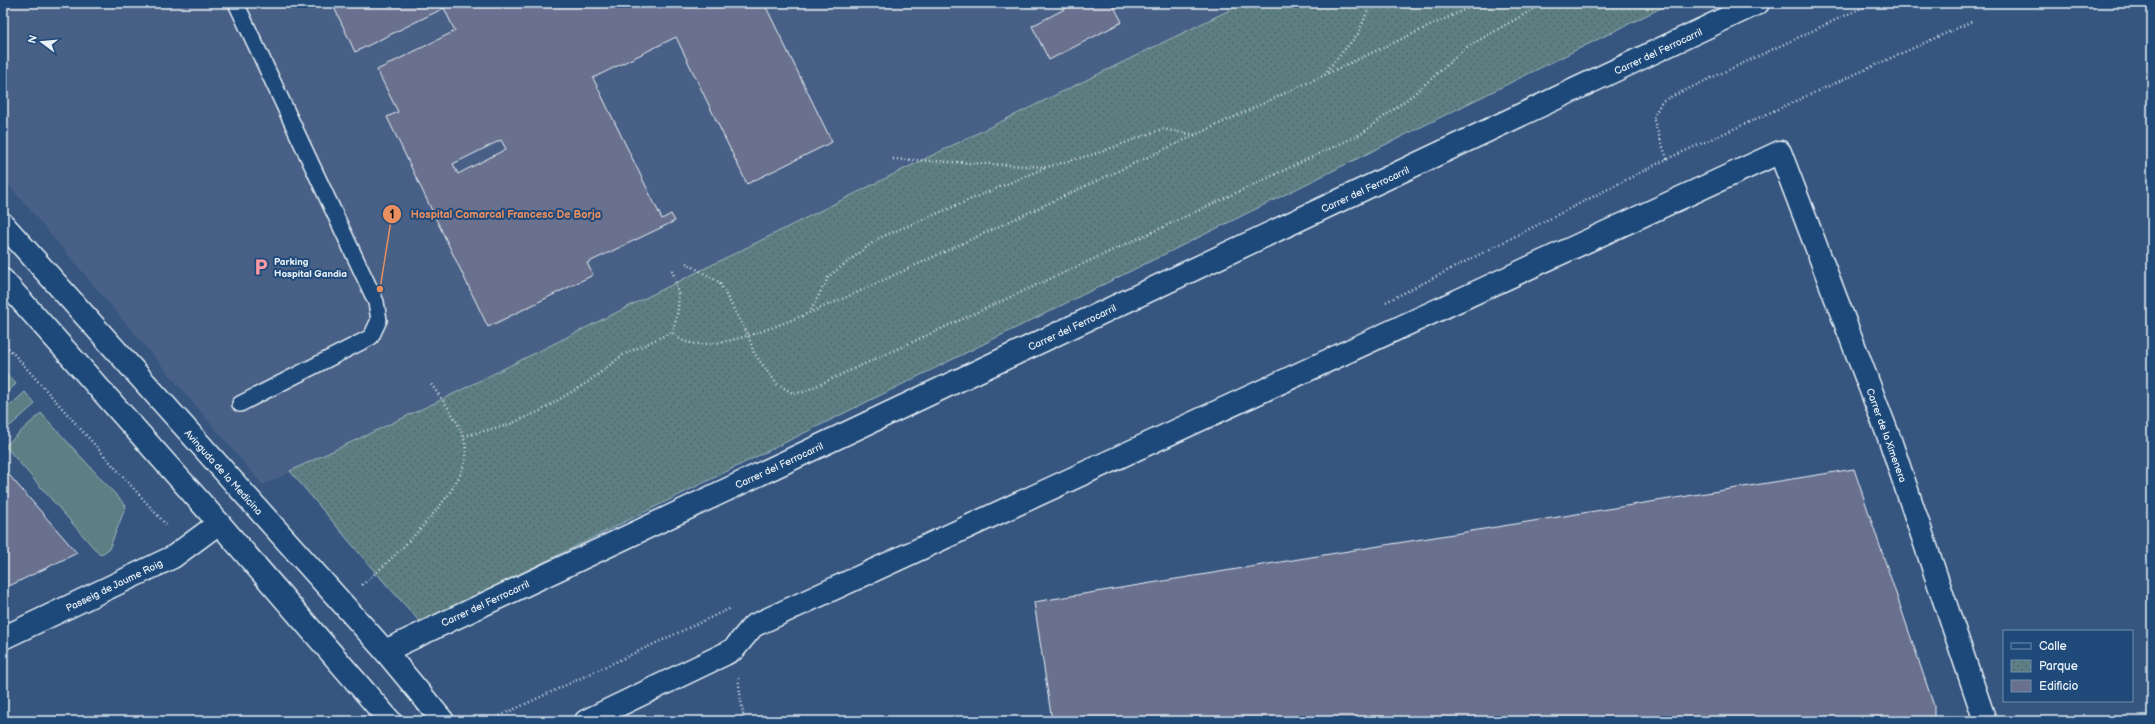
<svg xmlns="http://www.w3.org/2000/svg" width="2155" height="724" font-family="'Balsamiq Sans',sans-serif">
	<style>
		.built { fill: #496186 }
		.park { fill: url(#park-dots); stroke: #a2b8bd }
		.garden { fill: #5d7e82; stroke: #a2b8bd }
		.building { fill: #6a718e; stroke: #e8f1f8; fill-rule: evenodd }
		.lines { fill: none; stroke-linecap: round; stroke-linejoin: round }
		.lane-casing { stroke: #e8f1f8; stroke-width: 18 }
		.street-casing { stroke: #e8f1f8; stroke-width: 25 }
		.path { stroke: #e8f1f8; stroke-width: 2.5; stroke-dasharray: 1 3; stroke-linecap: butt }
		.lane { stroke: #1f4a7a; stroke-width: 15 }
		.street { stroke: #1f4a7a; stroke-width: 22 }
		.labels { text-anchor: middle; stroke-width: 4; stroke-linejoin: round; paint-order: stroke }
		.street-label { font-size: 10px; fill: #e8f1f8; stroke: #1f4a7a }
		.poi-label { font-size: 10px; font-weight: bold; fill: #e8f1f8; stroke: #1f4a7a; text-anchor: start }
		.leader { fill: none; stroke: #e88e5f; stroke-width: 1.5 }
		.callout-dot { fill: #e88e5f; stroke: #1f4a7a; stroke-width: 1.5 }
		.mark-label { font-size: 12px; text-anchor: middle; font-weight: bold; fill: #111 }
		.callout-label { font-size: 11px; text-anchor: middle; font-weight: bold; fill: #e88e5f; stroke: #1f4a7a; stroke-width: 4; stroke-linejoin: round; paint-order: stroke }
	</style>
	<defs>
		<pattern id="park-dots" width="8" height="8" patternUnits="userSpaceOnUse"><rect width="8" height="8" fill="#5d7e82"/><path d="M2 2h.1M6 6h.1" fill="none" stroke="#536669" stroke-width="1.8" stroke-linecap="round"/></pattern>
	</defs>
	<rect width="100%" height="100%" fill="#365680"/>
	<filter id="ink" filterUnits="userSpaceOnUse"><feTurbulence type="fractalNoise" baseFrequency=".025" numOctaves="2"/><feDisplacementMap in="SourceGraphic" scale="8" xChannelSelector="R" yChannelSelector="G"/><feConvolveMatrix kernelMatrix="1 2 1 2 8 2 1 2 1" color-interpolation-filters="sRGB"/></filter>
	<g filter="url(#ink)">
		<path class="built" d="M3,3h1241l-348,170 -455,227 -178,85 -260,-307z"/>
		<path class="park" d="M1244,3h423l-2,3 -1244,617 -45,-50 -86,-102 151,-71 455,-227z"/>
		<g class="garden">
			<path d="M3,369l13,15 -13,12z"/>
			<path d="M25,392l10,12 -32,28v-20z"/>
			<path d="M41,413l85,93 -17,43 -9,6 -95,-109z"/>
		</g>
		<g class="building">
			<path d="M332,3h432l68,139 -85,42 -71,-147 -83,41 69,141 9,-5 4,7 -88,42 6,12 -105,52 -101,-210 11,-5 -21,-42 78,-39 -11,-23 -89,44zM501,140l5,9 -48,25 -5,-10z"/>
			<path d="M1076,3h36l10,19 -73,38 -17,-34z"/>
			<path d="M3,468l74,85 -74,36z"/>
			<path d="M1854,469l80,237v15h-882l-18,-119z"/>
		</g>
		<g class="lines">
			<g class="lane-casing">
				<path id="lane" d="M236,3l140,299 3,18 -8,17 -131,67"/>
			</g>
			<g class="street-casing">
				<g id="street">
					<path d="M3,224l382,427 58,70"/>
					<path d="M3,280l216,243 171,198"/>
					<path d="M3,638l170,-81 46,-34"/>
					<path d="M385,651l1373,-648"/>
					<path d="M586,721l139,-67 9,-5 19,-23 1027,-474 110,288 95,281"/>
				</g>
			</g>
			<g class="path">
				<path d="M1324,74l34,-40 13,-31"/>
				<path d="M893,159l154,8 51,-14 64,-24 34,6"/>
				<path d="M1667,159l-14,-41 9,-17 210,-98"/>
				<path d="M686,263l33,19 29,53 6,18 23,31 16,9 10,-1 356,-163 202,-95 53,-40 53,-47 77,-44"/>
				<path d="M672,270c8,23 9,38 0,62"/>
				<path d="M1386,302l281,-143 306,-138"/>
				<path d="M811,310l18,-34 50,-38 166,-70"/>
				<path d="M3,342l165,185"/>
				<path d="M464,436l44,-11 32,-14 48,-29 35,-27 49,-23c3,3 7,7 12,9 36,15 127,-30 163,-44l632,-294"/>
				<path d="M362,585c27,-23 107,-97 104,-134 -1,-24 -22,-48 -35,-67"/>
				<path d="M738,678l6,43"/>
				<path d="M489,721l242,-113"/>
				<path d="M553,721l6,-3"/>
			</g>
			<use href="#lane" class="lane"/>
			<use href="#street" class="street"/>
		</g>
	</g>
	<defs>
		<g id="parking-bare" transform="scale(1.38)"><path d="M-3.5-5.5H1a3.5 3.5 0 0 1 0 7H-1V5.5H-3.5ZM-1-3.4V-.6H.8a1.4 1.4 0 0 0 0-2.8Z" fill="#ff9aa2" stroke="#1f4a7a" stroke-width="2.5" paint-order="stroke"/></g>
	</defs>
	<g fill-rule="evenodd">
		<use href="#parking-bare" x="261" y="267"/>
	</g>
	<g class="labels">
		<g class="street-label">
			<text transform="translate(1658 51) rotate(-25)" y="4">Carrer del Ferrocarril</text>
			<text transform="translate(1365 189) rotate(-25)" y="4">Carrer del Ferrocarril</text>
			<text transform="translate(1072 327) rotate(-25)" y="4">Carrer del Ferrocarril</text>
			<text transform="translate(1887 435) rotate(70)" y="4">Carrer de la Ximenera</text>
			<text transform="translate(779 465) rotate(-25)" y="4">Carrer del Ferrocarril</text>
			<text transform="translate(224 472) rotate(48)" y="4">Avinguda de la Medicina</text>
			<text transform="translate(114 585) rotate(-26)" y="4">Passeig de Jaume Roig</text>
			<text transform="translate(485 603) rotate(-25)" y="4">Carrer del Ferrocarril</text>
		</g>
		<g class="poi-label">
			<text x="274" y="265">Parking<tspan x="274" dy="12">Hospital Gandia</tspan></text>
		</g>
	</g>
	<path class="leader" d="M380 289L392 214"/>
	<g class="callout-dot">
		<circle cx="380" cy="289" r="4"/>
		<circle cx="392" cy="214" r="10"/>
	</g>
	<g class="mark-label">
		<text x="392" y="218">1</text>
	</g>
	<g class="callout-label">
		<text x="506" y="218">Hospital Comarcal Francesc De Borja</text>
	</g>
	<rect width="2155" height="724" fill="none" stroke="#1f4a7a" stroke-width="16"/>
	<rect x="8" y="8" width="2139" height="708" fill="none" stroke="#e8f1f8" stroke-width="1.5" filter="url(#ink)"/>
	<rect x="2003" y="630" width="130" height="72" fill="#1f4a7a" stroke="#6f8dac"/>
	<rect x="2011" y="643" width="20" height="6" fill="#1f4a7a" stroke="#6f8dac"/>
	<text x="2039" y="650" font-size="12" fill="#e8f1f8">Calle</text>
	<rect x="2011" y="660" width="20" height="12" fill="url(#park-dots)" stroke="#6f8dac"/>
	<text x="2039" y="670" font-size="12" fill="#e8f1f8">Parque</text>
	<rect x="2011" y="680" width="20" height="12" fill="#6a718e" stroke="#6f8dac"/>
	<text x="2039" y="690" font-size="12" fill="#e8f1f8">Edificio</text>
	<g transform="translate(42 42) rotate(286)" stroke="#1f4a7a" stroke-width="3" paint-order="stroke">
	<path d="M0-3L7 15L0 10L-7 15Z" fill="#e8f1f8"/>
	<text y="-6" font-size="11" font-weight="bold" text-anchor="middle" fill="#e8f1f8">N</text>
	</g>
</svg>
